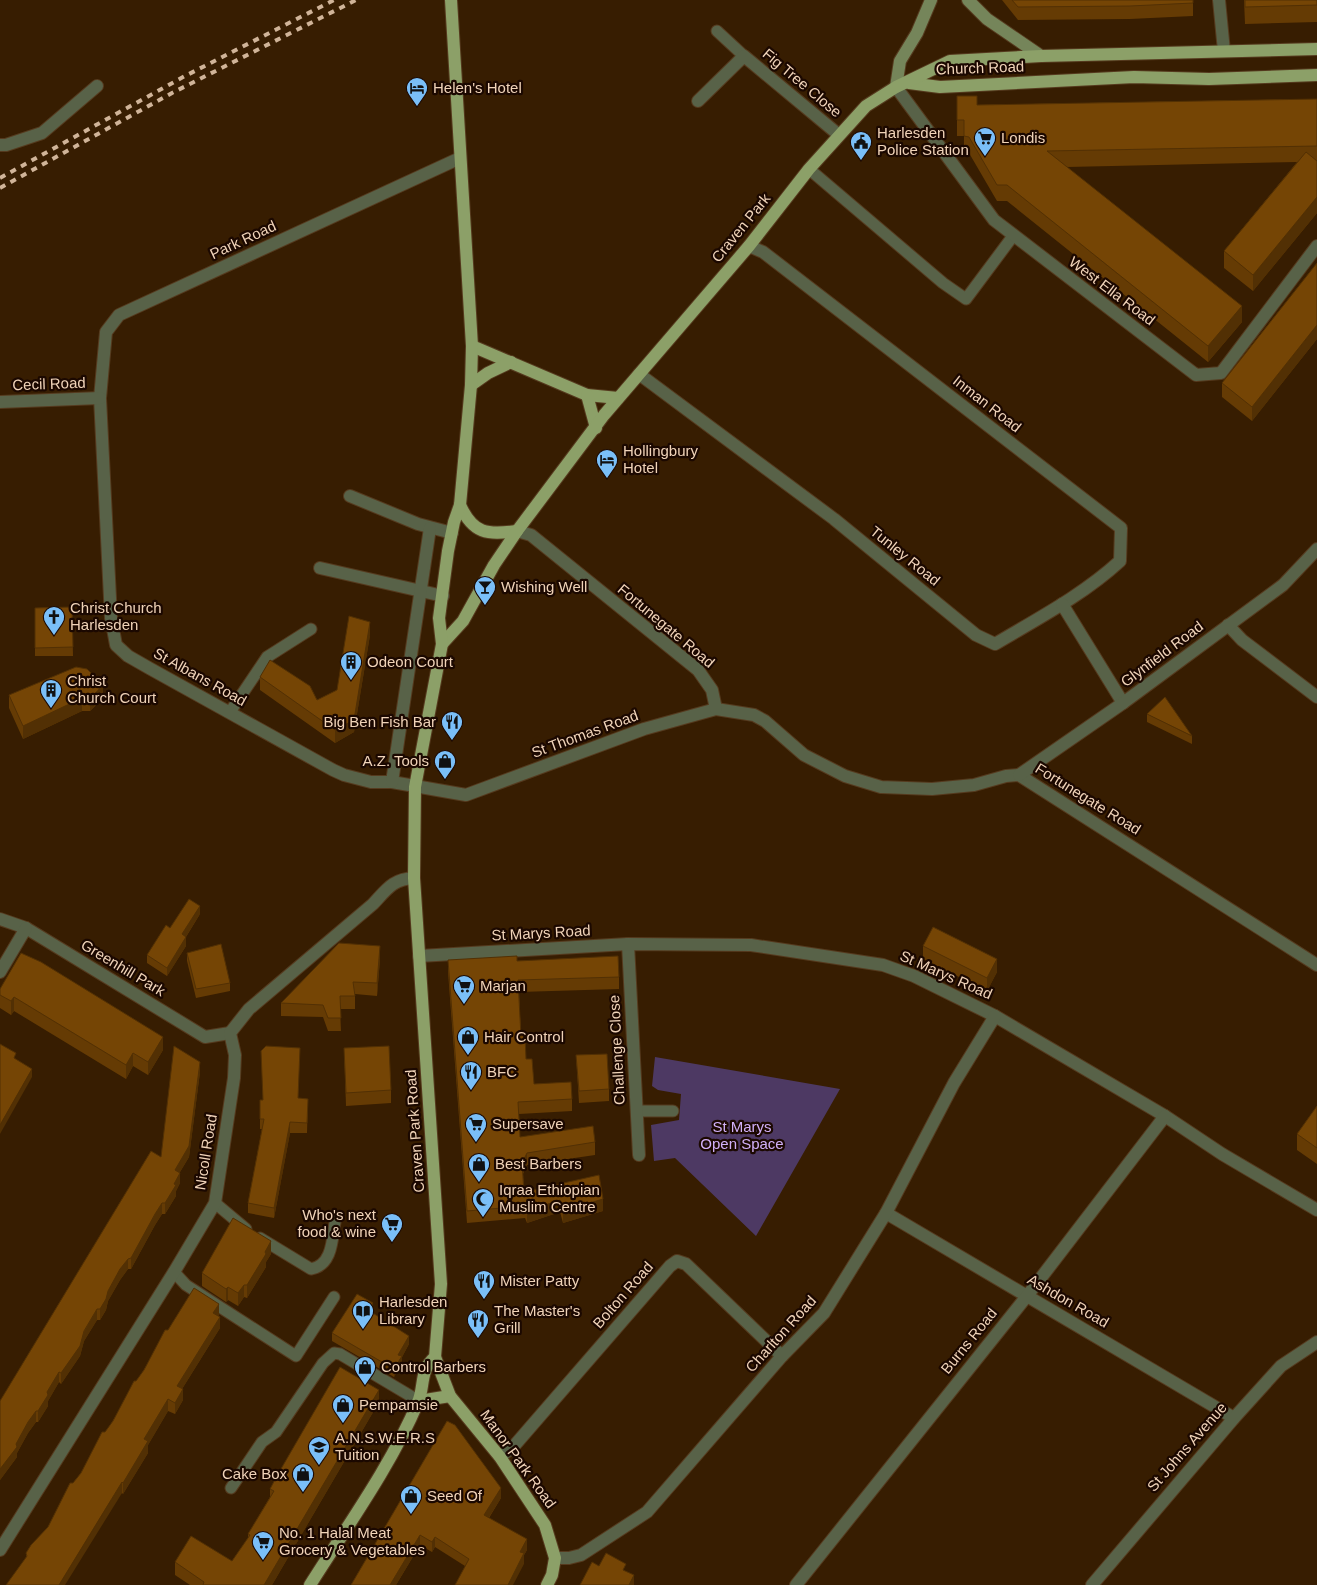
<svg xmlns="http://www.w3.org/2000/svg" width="1317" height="1585" font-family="Helvetica,sans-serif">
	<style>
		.park { fill: #4d3963 }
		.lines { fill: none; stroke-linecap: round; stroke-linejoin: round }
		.lane-casing { stroke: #553a1e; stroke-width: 13 }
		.street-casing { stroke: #553a1e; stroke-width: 14 }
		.secondary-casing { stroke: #553a1e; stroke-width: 14 }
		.primary-casing { stroke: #553a1e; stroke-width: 14 }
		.lane { stroke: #586248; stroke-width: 11 }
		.street { stroke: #586248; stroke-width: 12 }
		.secondary { stroke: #75855a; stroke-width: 12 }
		.primary { stroke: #8ca068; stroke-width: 12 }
		.rail { stroke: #d0b499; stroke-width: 4; stroke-dasharray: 6 6; stroke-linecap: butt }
		.wall { fill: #653b04 }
		.shaded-wall { fill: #523004 }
		.building { fill: #754505; stroke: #523004 }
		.labels { text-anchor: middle; stroke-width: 4.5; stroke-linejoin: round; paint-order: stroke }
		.street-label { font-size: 15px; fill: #f0d3b8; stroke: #1b0800 }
		.poi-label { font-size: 15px; fill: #f0d3b8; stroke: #1b0800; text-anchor: start }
		.park-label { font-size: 15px; fill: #d1b0f8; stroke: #1b0800 }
	</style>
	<rect width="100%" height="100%" fill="#371d01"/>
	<path class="park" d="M655,1057l185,32 -84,147 -81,-78 -21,3 -3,-36 28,-5 2,-26 -23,-4 -6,-4z"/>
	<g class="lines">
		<g class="lane-casing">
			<g id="lane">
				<path d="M717,31l27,25"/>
				<path d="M809,169l134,114 23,16 47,-63"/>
				<path d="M230,712l37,-55 44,-28"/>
				<path d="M637,1111h36"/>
				<path d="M215,1203l31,26"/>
				<path d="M260,1238l51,31c23,-4 21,-33 25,-53"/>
				<path d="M174,1272l12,13 110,71 38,-59"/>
				<path d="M231,1488l31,-46 14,-10 47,-69 11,-10 6,1 79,47"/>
			</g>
		</g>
		<g class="street-casing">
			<g id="street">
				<path d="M1219,0l5,51"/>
				<path d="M896,87l98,133 202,155 25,-2 96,-127"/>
				<path d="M698,101l46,-45 95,79"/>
				<path d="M0,145h6l36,-12 55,-47"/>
				<path d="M460,158l-341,157 -13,17 -6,66 11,220 5,27 12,11 21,12 184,102 11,5 27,7h21l74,13 178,-66 72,-20 38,6 11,6 39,34 41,21 36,11 51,2 42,-4 32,-9 13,-1 298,190"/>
				<path d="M639,374l195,145 142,116 19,9c42,-25 88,-49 125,-83l1,-33 -358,-276 -14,-6"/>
				<path d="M0,402l100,-4"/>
				<path d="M350,496l68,28 34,9"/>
				<path d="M517,531l14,4 167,135 14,20 4,19"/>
				<path d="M320,568l123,28"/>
				<path d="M1062,604l61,99"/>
				<path d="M1228,625l14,15 75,57"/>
				<path d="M1019,775l104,-72 160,-118 34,-36"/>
				<path d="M392,782l38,-254"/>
				<path d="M0,919l26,9 179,109 25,-4"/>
				<path d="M628,944l11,211"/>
				<path d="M419,956l209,-12 123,1 132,20 31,11 81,40 170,100 57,38 95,56"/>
				<path d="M0,972l26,-44"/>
				<path d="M886,1213l348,205"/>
				<path d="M500,1457l14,-11 156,-180 7,-5 9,3 96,92"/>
				<path d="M0,1550l174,-278 41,-69 19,-125 1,-23 -5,-22 19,-24 124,-105c14,-15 20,-25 41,-26"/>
				<path d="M555,1558h14l12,-3 66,-43 135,-156 42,-43 62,-100 68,-130 41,-67"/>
				<path d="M796,1585l231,-289 138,-180"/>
				<path d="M1092,1585l142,-167 47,-52 36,-24"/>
			</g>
		</g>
		<g class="secondary-casing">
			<g id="secondary">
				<path d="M968,0l19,19 54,37"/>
				<path d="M896,87l4,-26 17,-28 14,-33"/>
			</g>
		</g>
		<g class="primary-casing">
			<g id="primary">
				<path d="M909,83l31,4 194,-10 75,2 108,-4"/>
				<path d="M472,346l115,49 31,3"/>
				<path d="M471,385l17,-12 23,-11"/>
				<path d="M587,395l9,33"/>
				<path d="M460,505c13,29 27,30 57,26"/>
				<path d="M442,644l21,-23 31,-56 23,-34 87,-116 145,-169 60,-77 57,-63 30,-19 54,-26 91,-5 276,-7"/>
				<path d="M435,1357l15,39 50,61 45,68 10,33 -3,17 -5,10"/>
				<path d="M419,1401l31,-5"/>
				<path d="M310,1585c36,-57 82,-121 108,-183 7,-16 1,-31 17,-45l6,-73 -27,-406 1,-91 27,-143 -3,-26 9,-67 6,-29 6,-17 11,-120 1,-39 -21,-346"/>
			</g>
		</g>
		<use href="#lane" class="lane"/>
		<use href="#street" class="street"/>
		<use href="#secondary" class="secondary"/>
		<use href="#primary" class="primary"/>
		<g class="rail">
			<path d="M0,178l185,-102 149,-76"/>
			<path d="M0,188l172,-95 184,-93"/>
		</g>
	</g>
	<g class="wall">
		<path d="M1002,0h191v16l-63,3 -112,1z"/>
		<path d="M1244,0h73v22l-72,2z"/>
		<path d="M957,96l20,9 340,-6v114l-64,78 -29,-23v-17l73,-89 -230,5 175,155 -34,40 -201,-161h-10l-28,-48 -5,-1v-16h-7z"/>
		<path d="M1317,263v76l-65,82 -30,-24v-14z"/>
		<path d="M72,607l1,49h-38v-48z"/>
		<path d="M370,635l-16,97 -19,11 -75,-53v-13l57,23 20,-10z"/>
		<path d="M9,695l94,3 -13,13h-8l-59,28 -14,-31z"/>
		<path d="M1147,714l45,22v8l-45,-22z"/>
		<path d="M200,914l-14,23v9l-19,30 -20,-13v-8l23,-27z"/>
		<path d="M923,946l74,26 -10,19 -64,-32z"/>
		<path d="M187,953l43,30v8l-34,7 -9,-37z"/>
		<path d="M380,959l-3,37 -22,-2v15h-15l1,22h-13l-5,-14 -42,-1v-13z"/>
		<path d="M448,960l69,1 102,16v12l-100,3 2,44 5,23 8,25 38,15v12l-53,3 1,23 75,5v13l-68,10 -4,9 1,18 79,19 -40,12 -3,-11 -33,11 -2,-5 -58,5 -19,-251z"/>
		<path d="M0,989l163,61 -15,25 -15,-9 -7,13 -112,-68 -3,4 -11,-7z"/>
		<path d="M344,1048l47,42v13l-45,3z"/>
		<path d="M576,1055l33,34v12l-30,2z"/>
		<path d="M200,1072l-11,85 -9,15v11l-4,8v5l-11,18h-3l-7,11 -24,44h-3l-8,11 -12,21 -2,9 -6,10h-3l-13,21 -4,15 -19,28 -2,-2 -11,19v5l-10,16h-2l-8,11 -11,20v4l-17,23v-79l161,-244z"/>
		<path d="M299,1098l9,1 -1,34h-17l-16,85 -26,-5v-10l14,-74h-2v-29z"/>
		<path d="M1317,1106v58l-20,-14v-16z"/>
		<path d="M271,1254l-5,8v5l-19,31 -3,-1 -6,9 -10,-6 -2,2 -24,-16v-13z"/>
		<path d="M373,1312l-1,1 37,31 -7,13v7l-8,13 -62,-36v-8z"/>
		<path d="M219,1315l-1,1 2,12 -38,61 1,11 -8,14 -7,-3 -20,34v8l-25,41 -1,-1 -96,64v-4l22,-26 25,-44 8,-10 87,-143z"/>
		<path d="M379,1402l-107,183h-82l-15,-10v-13l57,-1 16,-23v-4l22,-37v-8z"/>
		<path d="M447,1421l54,77 -12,20 38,32 -3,5v9l-59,2 -30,-19 -3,5 -12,-7 -24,40h-45z"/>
	</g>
	<g class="shaded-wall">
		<path d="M1317,197v16l-64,78v-16z"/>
		<path d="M1242,306v16l-34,40v-16z"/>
		<path d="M1317,325v14l-65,82v-14z"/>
		<path d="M370,622v13l-16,97 -19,11v-13z"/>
		<path d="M103,685v13l-13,13v-12z"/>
		<path d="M82,698v13l-59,28v-13z"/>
		<path d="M200,906v8l-18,29v-9z"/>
		<path d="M186,937v9l-19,30v-8z"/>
		<path d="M380,946v13l-3,37v-13z"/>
		<path d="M997,959v13l-10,19v-13z"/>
		<path d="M14,997v14l-3,4v-14z"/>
		<path d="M163,1037v13l-15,25v-13z"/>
		<path d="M133,1053v13l-7,13v-14z"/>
		<path d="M200,1062v10l-11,85 -14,23v-10z"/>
		<path d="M32,1069v8l-32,57v-9z"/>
		<path d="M290,1122v11l-16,85v-10z"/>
		<path d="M527,1153v12l-5,10v-12z"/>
		<path d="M180,1173v10l-4,8v5l-11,18v-11l9,-19z"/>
		<path d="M603,1199v12l-40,12v-12z"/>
		<path d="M560,1200v12l-33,11v-12z"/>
		<path d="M162,1203v11l-7,11 -24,44v-11l24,-44z"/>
		<path d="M271,1241v13l-5,8v5l-19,31v-13z"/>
		<path d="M128,1259v10l-8,11 -12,21 -2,9 -6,10v-11l8,-18 12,-22z"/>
		<path d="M244,1285v12l-6,9v-13z"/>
		<path d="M228,1287v13l-2,2v-13z"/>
		<path d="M373,1303v9l-5,7v-9z"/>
		<path d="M219,1304v11l-6,9v-11z"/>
		<path d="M97,1309v11l-13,21 -4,15 -19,28v-11z"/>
		<path d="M220,1317v11l-43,69v-11z"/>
		<path d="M409,1336v8l-7,13v7l-8,13v-8l4,-14z"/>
		<path d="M59,1372v10l-11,19v5l-10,16v-11l9,-19z"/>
		<path d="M183,1389v11l-8,14v-11z"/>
		<path d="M379,1390v12l-107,183h-8z"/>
		<path d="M168,1399v12l-20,34v8l-25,41v-11l21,-44z"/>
		<path d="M36,1411v11l-8,11 -11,20v4l-17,23v-11l28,-47z"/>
		<path d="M122,1482v11l-57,92h-6z"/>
		<path d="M501,1488v10l-17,27v-10z"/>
		<path d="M420,1535v10l-24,40h-6z"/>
		<path d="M435,1537v10l-3,5v-10z"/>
		<path d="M527,1539v11l-3,5v9l-11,21h-5l12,-33z"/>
		<path d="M634,1575v10h-5z"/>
	</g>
	<g class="building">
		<path d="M1012,0h181v3l-63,3 -112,1z"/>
		<path d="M1245,0h72v5l-72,2z"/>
		<path d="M957,96h20v9l340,-6v47l-270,5 195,155 -34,40 -201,-161h-10l-28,-48 -5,-1v-16h-7z"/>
		<path d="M1306,152l11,9v36l-64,78 -29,-24z"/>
		<path d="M1317,263v62l-65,82 -30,-24z"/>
		<path d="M72,607l1,40 -38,1v-40z"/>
		<path d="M349,616l21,6 -16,98 -19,10 -75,-53 10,-17 40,26 7,14 20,-10z"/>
		<path d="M76,667l11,2 16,16 -13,14 -8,-1 -59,28 -14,-31z"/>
		<path d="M1165,697l27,39 -45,-22z"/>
		<path d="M189,899l11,7 -18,28 4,3 -19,31 -20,-13 19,-30 4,3z"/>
		<path d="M933,927l64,32 -10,19 -64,-32z"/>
		<path d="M339,943l41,3 -3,37 -24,-1 2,14h-15l1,22h-13l-5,-13 -42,-2z"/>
		<path d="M221,944l9,39 -34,6 -9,-36z"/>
		<path d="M21,953l20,9 122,75 -15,25 -15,-9 -7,12 -112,-68 -3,4 -11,-6v-6z"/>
		<path d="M517,956v5l101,-5 1,21 -101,3 3,56 4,-1 1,24h6l2,25 37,-2 1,17 -54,3 2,35 73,-11 2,16 -68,11 -5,10 2,29 75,-17 4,24 -40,12 -3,-11 -33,11 -2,-5 -58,5 -19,-251z"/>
		<path d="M0,1044l16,9 -2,5 18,11 -32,56z"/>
		<path d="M174,1046l26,16 -11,84 -14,24 5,3 -6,11 2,1 -11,18h-3l-7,11 -24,44 -3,1 -8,10 -12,22 -2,8 -6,10h-3l-13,22 -4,15 -19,27 -2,-1 -12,20 1,3 -10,16h-2l-8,11 -12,22 1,3 -17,22v-68l151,-250 10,6z"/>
		<path d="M266,1046l34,2 -2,50 10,1 -1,24 -17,-1 -16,86 -26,-5 16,-84h-4v-19h3l-2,-49z"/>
		<path d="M389,1046l2,44 -45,3 -2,-45z"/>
		<path d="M607,1054l2,35 -30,2 -3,-36z"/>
		<path d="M1317,1106v42l-20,-14z"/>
		<path d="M233,1218l38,23 -6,11 1,2 -19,31h-3l-6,8 -10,-6 -2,2 -24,-16z"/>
		<path d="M194,1288l25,16 -6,9 7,4 -43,69 6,3 -8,14 -7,-4 -24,40 4,2 -25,42 -1,-1 -63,103h-53l21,-29 -1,-3 5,-8 17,-18 22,-44h3l8,-10 21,-41h3l8,-11 21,-40h2l8,-11 21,-40h3z"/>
		<path d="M357,1294l16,9 -5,7 41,26 -11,19 4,1 -8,13 -62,-36z"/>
		<path d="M340,1367l39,23 -115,195h-61l1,-3 -29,-20 16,-26 41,25 18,-26 -2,-1 26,-43 -4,-2 8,-15z"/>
		<path d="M447,1421l8,4 46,63 -17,27 43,24 -7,13 4,1 -16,32h-53l14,-26 -34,-22 -3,5 -12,-7 -30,50h-39z"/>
		<path d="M606,1553l20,11 -3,6 11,5 -5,10h-49l12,-23 7,4z"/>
	</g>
	<defs>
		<g id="hotel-pin" transform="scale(1.125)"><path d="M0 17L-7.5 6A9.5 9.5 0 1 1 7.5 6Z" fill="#7abff8" stroke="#1b0800"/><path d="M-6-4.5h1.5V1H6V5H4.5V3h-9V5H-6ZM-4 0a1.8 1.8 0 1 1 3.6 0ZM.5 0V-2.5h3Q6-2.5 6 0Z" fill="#111"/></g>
		<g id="supermarket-pin" transform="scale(1.125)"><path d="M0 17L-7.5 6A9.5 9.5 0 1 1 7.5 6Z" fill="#7abff8" stroke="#1b0800"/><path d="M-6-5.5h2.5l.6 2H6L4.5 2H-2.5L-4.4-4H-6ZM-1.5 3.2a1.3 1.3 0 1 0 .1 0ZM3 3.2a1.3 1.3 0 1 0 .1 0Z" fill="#111"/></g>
		<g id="civic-pin" transform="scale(1.125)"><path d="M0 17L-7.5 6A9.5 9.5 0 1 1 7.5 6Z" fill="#7abff8" stroke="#1b0800"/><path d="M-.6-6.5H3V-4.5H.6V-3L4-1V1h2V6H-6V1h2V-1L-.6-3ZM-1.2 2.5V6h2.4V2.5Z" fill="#111"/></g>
		<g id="bar-pin" transform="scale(1.125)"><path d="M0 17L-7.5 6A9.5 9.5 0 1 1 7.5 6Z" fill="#7abff8" stroke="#1b0800"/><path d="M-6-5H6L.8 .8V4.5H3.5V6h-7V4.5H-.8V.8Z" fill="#111"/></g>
		<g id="church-pin" transform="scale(1.125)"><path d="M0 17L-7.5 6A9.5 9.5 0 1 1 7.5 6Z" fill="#7abff8" stroke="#1b0800"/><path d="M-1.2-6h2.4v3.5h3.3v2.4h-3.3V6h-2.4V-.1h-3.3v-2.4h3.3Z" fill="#111"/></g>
		<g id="building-pin" transform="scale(1.125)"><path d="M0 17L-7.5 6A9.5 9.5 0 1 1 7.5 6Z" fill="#7abff8" stroke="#1b0800"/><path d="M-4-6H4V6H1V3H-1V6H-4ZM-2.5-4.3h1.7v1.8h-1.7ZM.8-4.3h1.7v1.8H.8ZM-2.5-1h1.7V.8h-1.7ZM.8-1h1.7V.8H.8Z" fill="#111"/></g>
		<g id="restaurant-pin" transform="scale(1.125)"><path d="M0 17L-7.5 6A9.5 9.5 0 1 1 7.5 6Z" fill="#7abff8" stroke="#1b0800"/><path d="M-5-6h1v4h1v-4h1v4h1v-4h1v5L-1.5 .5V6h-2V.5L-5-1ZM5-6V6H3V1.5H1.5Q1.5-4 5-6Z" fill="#111"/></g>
		<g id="shop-pin" transform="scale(1.125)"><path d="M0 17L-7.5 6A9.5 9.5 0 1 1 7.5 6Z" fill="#7abff8" stroke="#1b0800"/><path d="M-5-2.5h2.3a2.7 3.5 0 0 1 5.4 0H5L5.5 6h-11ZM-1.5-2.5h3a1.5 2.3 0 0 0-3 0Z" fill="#111"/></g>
		<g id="mosque-pin" transform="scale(1.125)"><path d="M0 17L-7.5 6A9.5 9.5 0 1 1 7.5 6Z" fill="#7abff8" stroke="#1b0800"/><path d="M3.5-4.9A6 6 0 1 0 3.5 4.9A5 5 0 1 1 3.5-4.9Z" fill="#111"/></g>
		<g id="library-pin" transform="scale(1.125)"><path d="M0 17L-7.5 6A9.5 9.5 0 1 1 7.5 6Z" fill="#7abff8" stroke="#1b0800"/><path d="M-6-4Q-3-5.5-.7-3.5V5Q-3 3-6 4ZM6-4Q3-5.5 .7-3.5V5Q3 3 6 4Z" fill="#111"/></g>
		<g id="university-pin" transform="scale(1.125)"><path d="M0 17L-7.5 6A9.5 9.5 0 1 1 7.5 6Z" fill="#7abff8" stroke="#1b0800"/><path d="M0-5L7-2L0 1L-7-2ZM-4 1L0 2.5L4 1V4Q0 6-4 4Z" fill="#111"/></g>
	</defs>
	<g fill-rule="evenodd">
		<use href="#hotel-pin" x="417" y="88"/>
		<use href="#supermarket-pin" x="985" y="138"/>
		<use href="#civic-pin" x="861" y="142"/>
		<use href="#hotel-pin" x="607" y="460"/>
		<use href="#bar-pin" x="485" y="587"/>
		<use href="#church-pin" x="54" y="617"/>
		<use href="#building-pin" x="351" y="662"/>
		<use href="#building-pin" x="51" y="690"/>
		<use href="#restaurant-pin" x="452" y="722"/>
		<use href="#shop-pin" x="445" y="761"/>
		<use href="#supermarket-pin" x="464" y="986"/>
		<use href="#shop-pin" x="468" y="1037"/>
		<use href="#restaurant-pin" x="471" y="1072"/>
		<use href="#supermarket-pin" x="476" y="1124"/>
		<use href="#shop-pin" x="479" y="1164"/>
		<use href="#mosque-pin" x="483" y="1199"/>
		<use href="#supermarket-pin" x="392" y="1224"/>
		<use href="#restaurant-pin" x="484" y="1281"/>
		<use href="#library-pin" x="363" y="1311"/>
		<use href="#restaurant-pin" x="478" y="1320"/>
		<use href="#shop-pin" x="365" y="1367"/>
		<use href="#shop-pin" x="343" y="1405"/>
		<use href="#university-pin" x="319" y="1447"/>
		<use href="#shop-pin" x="303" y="1474"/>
		<use href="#shop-pin" x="411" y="1496"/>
		<use href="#supermarket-pin" x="263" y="1542"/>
	</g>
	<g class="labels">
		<g class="street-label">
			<text transform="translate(980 68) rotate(-2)" y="5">Church Road</text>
			<text transform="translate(802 83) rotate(40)" y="5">Fig Tree Close</text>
			<text transform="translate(741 228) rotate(-51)" y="5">Craven Park</text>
			<text transform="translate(243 240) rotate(-25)" y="5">Park Road</text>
			<text transform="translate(1112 291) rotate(37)" y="5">West Ella Road</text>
			<text transform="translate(49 384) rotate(-2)" y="5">Cecil Road</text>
			<text transform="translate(987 404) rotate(38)" y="5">Inman Road</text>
			<text transform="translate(905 556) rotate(39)" y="5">Tunley Road</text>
			<text transform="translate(666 626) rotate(40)" y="5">Fortunegate Road</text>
			<text transform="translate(1162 654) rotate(-37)" y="5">Glynfield Road</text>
			<text transform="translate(200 677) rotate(29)" y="5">St Albans Road</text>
			<text transform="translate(585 734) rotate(-20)" y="5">St Thomas Road</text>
			<text transform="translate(1088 799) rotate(32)" y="5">Fortunegate Road</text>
			<text transform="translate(541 933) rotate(-3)" y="5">St Marys Road</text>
			<text transform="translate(123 968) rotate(31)" y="5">Greenhill Park</text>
			<text transform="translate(946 975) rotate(24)" y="5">St Marys Road</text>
			<text transform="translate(617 1050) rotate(-93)" y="5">Challenge Close</text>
			<text transform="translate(415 1131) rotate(-94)" y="5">Craven Park Road</text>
			<text transform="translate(206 1152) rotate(-81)" y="5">Nicoll Road</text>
			<text transform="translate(623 1295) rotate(-49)" y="5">Bolton Road</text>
			<text transform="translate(1068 1301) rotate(30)" y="5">Ashdon Road</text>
			<text transform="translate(781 1334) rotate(-48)" y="5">Charlton Road</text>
			<text transform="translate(969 1341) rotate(-51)" y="5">Burns Road</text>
			<text transform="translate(1187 1447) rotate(-49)" y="5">St Johns Avenue</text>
			<text transform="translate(518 1459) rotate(54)" y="5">Manor Park Road</text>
		</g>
		<g class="poi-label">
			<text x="433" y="93">Helen's Hotel</text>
			<text x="877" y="138">Harlesden<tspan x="877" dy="17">Police Station</tspan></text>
			<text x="1001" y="143">Londis</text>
			<text x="623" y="456">Hollingbury<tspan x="623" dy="17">Hotel</tspan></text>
			<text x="501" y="592">Wishing Well</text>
			<text x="70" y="613">Christ Church<tspan x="70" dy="17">Harlesden</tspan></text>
			<text x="367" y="667">Odeon Court</text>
			<text x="67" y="686">Christ<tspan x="67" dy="17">Church Court</tspan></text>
			<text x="436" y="727" text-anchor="end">Big Ben Fish Bar</text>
			<text x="429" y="766" text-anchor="end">A.Z. Tools</text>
			<text x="480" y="991">Marjan</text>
			<text x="484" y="1042">Hair Control</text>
			<text x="487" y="1077">BFC</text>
			<text x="492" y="1129">Supersave</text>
			<text x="495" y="1169">Best Barbers</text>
			<text x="499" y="1195">Iqraa Ethiopian<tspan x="499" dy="17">Muslim Centre</tspan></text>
			<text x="376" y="1220" text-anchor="end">Who's next<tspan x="376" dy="17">food &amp; wine</tspan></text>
			<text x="500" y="1286">Mister Patty</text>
			<text x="379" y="1307">Harlesden<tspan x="379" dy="17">Library</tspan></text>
			<text x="494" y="1316">The Master's<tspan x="494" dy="17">Grill</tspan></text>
			<text x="381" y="1372">Control Barbers</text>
			<text x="359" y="1410">Pempamsie</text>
			<text x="335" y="1443">A.N.S.W.E.R.S<tspan x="335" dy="17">Tuition</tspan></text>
			<text x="287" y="1479" text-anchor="end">Cake Box</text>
			<text x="427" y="1501">Seed Of</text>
			<text x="279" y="1538">No. 1 Halal Meat<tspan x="279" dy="17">Grocery &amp; Vegetables</tspan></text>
		</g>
		<g class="park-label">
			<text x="742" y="1132">St Marys<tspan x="742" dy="17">Open Space</tspan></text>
		</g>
	</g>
</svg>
